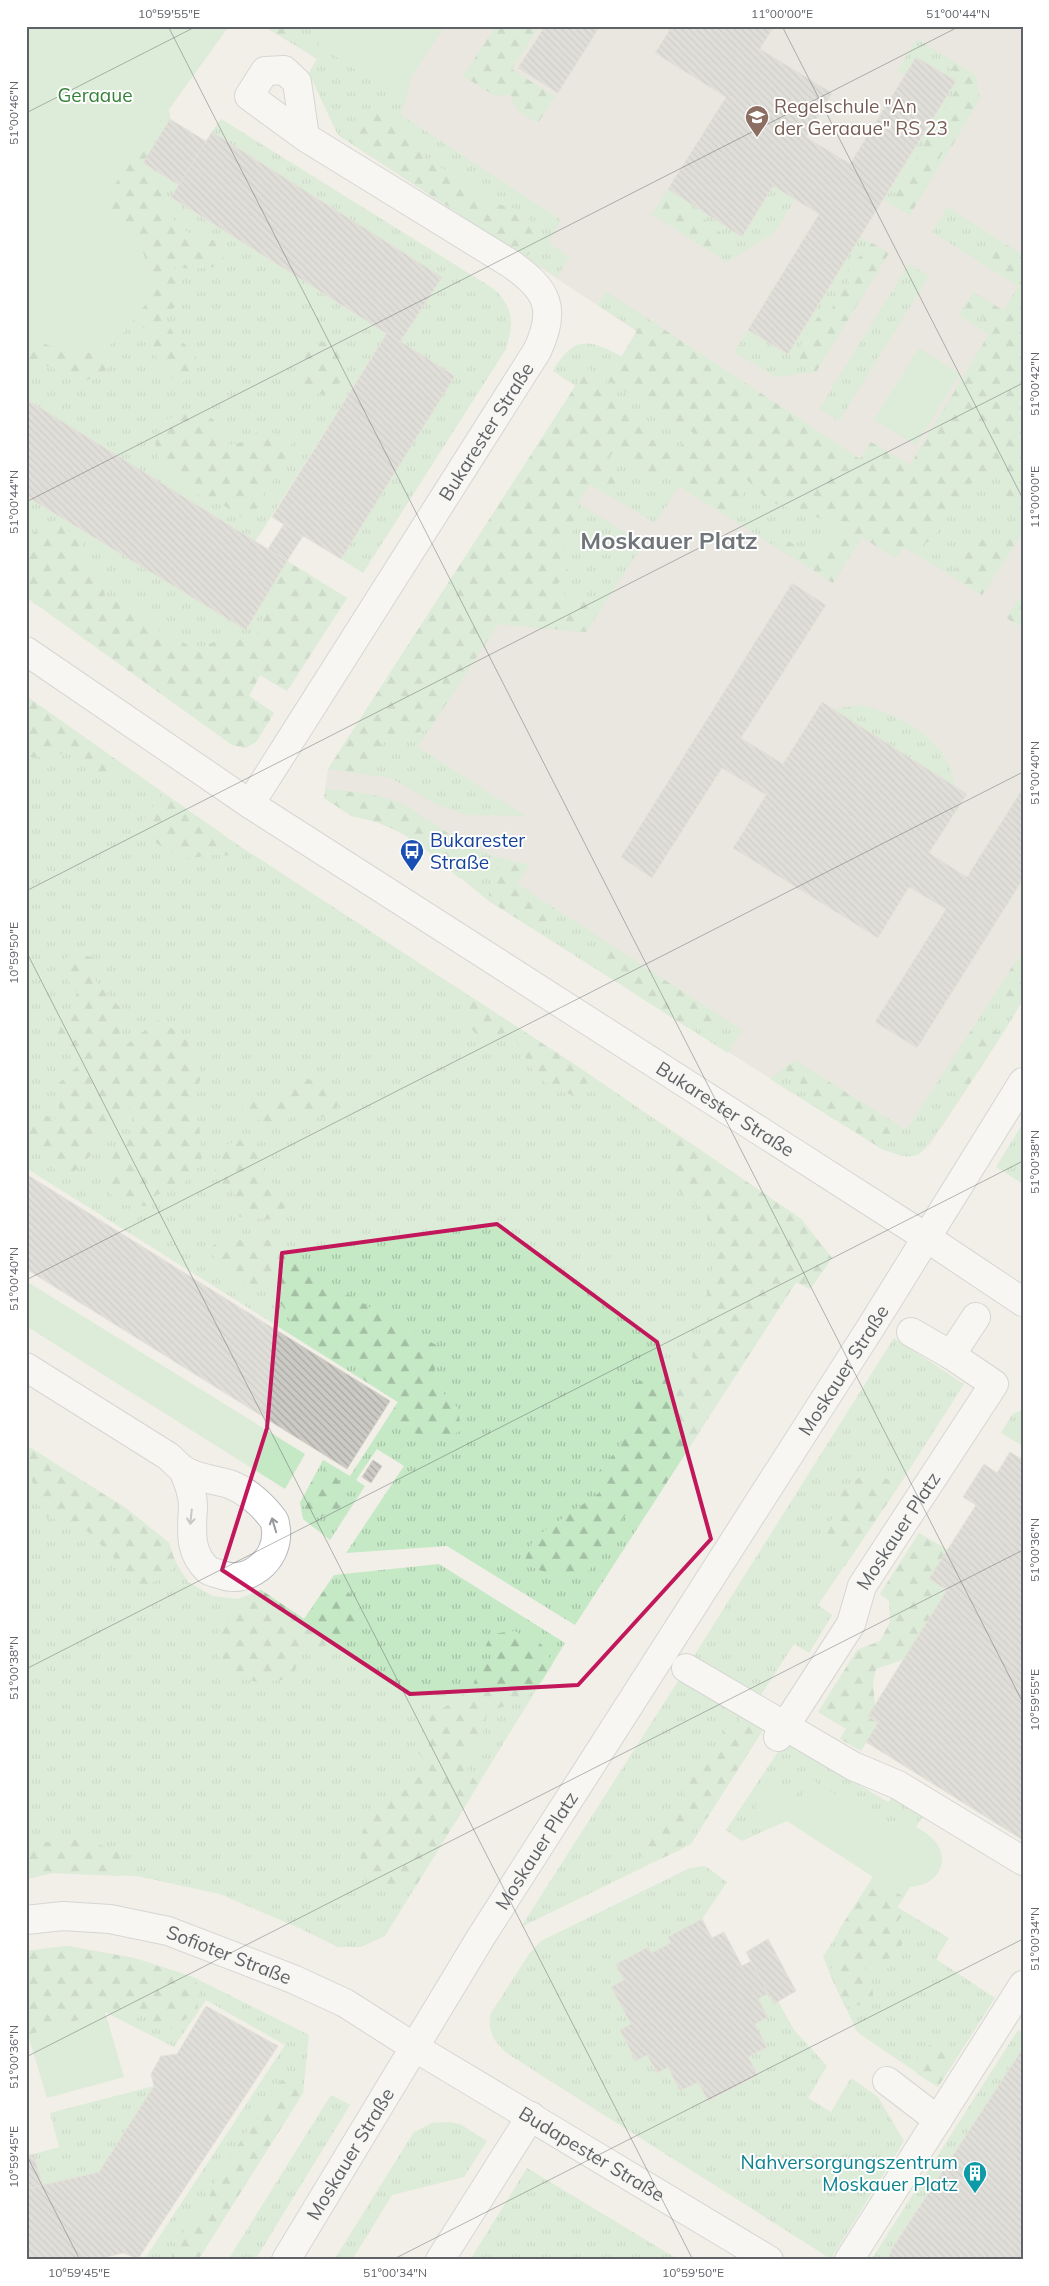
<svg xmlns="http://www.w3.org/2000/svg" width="1049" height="2286" font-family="Mulish,sans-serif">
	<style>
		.education { fill: #e1ded6 }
		.grass { fill: url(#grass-tufts) }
		.forest { fill: url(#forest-firs); fill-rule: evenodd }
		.green { fill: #c5e8c5 }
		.building { fill: url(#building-back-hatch); stroke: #d6d1c6 }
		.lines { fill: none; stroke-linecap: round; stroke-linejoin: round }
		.minor-casing { stroke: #b5b8bc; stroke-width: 30 }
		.minor { stroke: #fff; stroke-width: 28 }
		.oneway { stroke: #979a9d }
		.marked { fill: none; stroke: #c2185b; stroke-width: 4; stroke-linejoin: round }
		.ticks { fill: none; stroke: #5f6368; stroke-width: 1; stroke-opacity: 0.45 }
		.labels { text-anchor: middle; stroke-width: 4; stroke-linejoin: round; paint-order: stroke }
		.park-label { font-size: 19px; fill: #348238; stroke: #fff }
		.education-label { font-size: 19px; fill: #785e54; stroke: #fff; text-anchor: start }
		.street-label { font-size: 19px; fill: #5f6368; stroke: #fff }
		.transit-label { font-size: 19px; fill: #164399; stroke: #fff; text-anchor: start }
		.culture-label { font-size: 19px; fill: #0d838f; stroke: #fff; text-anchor: end }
		.district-label { font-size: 24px; font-weight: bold; fill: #70757a; stroke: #fff }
		.neatline { fill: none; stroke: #5f6368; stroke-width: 2 }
		.ticks-label { font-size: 12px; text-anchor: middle; fill: #5f6368 }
	</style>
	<defs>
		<pattern id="grass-tufts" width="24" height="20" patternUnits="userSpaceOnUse" patternTransform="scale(1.25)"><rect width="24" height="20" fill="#c5e8c5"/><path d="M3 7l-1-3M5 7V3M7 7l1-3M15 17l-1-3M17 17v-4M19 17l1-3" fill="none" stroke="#a3c0a4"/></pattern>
		<pattern id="forest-firs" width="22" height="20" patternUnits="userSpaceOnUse" patternTransform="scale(1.25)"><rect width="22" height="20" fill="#c5e8c5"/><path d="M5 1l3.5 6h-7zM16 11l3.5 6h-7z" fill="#a3c0a4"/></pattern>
		<pattern id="building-back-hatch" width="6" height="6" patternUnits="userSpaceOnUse" patternTransform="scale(1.25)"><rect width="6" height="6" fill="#cccac5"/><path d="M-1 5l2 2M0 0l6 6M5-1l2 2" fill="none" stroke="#a9a8a4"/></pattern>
	</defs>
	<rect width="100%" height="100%" fill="#f1efe8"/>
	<path class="education" d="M264,26h759v974l-78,122 -15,22 -11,10 -16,2 -21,-7 -393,-248 -65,-53 -24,-16 -23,-10 -25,-6 -28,-18 4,-29 248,-383 31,-6 31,-48 -300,-197 -29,-62 8,-14z"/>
	<g class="grass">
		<path d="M26,26l132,62 11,23 1,8 -27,44 36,22 -7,13 215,135 -132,209 -229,-143z"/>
		<path d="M264,26h66l-12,19 80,52 15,-23 -12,41 160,105 -12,23 20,14 -12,20 -219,-142 -29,-62 8,-14z"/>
		<path d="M917,39l58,36 5,23 -70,117 -26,-15 72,-119 -40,-24 -11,18 -8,-4z"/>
		<path d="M221,119l273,170c20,20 20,34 12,60l-143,224 -22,-14 114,-183 -55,-34 42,-65 -230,-145z"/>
		<path d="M773,186l22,14 -21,33 -47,29 -75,-48 16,-25 74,48z"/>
		<path d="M947,207l76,48v277l-41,63 -78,-48 -8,11 -34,-21 -29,46 -154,-97 -24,37 -65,-39 -12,19 65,41 -57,88 -88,-8 -80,123 107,69 -58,-1 -33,-12 -43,-25 -63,-9 248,-383 -23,-15c20,-35 36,-33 69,-14l16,-25 -40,-27 8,-14 254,168 11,-17 39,23 79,-131 -30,-19 14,-23 31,19 14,-25 -86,-54z"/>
		<path d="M860,237l29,16 -73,119 -41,5 -41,-25 14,-22 40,24z"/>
		<path d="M909,264l20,12 -90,145 -20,-12z"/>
		<path d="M26,496l220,133 41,-68 60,37 -60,93 -27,-16 -11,21 25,17 -18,29 -11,6 -219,-151z"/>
		<path d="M26,696l206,145 348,227 221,151 31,39 -22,31 -14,-7 -221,343 -128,-79 -101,7 58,-87 -27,-17 -21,31 9,6 -35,54 -27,-21 -3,-16 23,-43 27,16 48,-74 -372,-234z"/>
		<path d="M860,705c33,7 76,28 90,62 2,6 3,13 5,19l-122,-77z"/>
		<path d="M326,789l38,5 40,11 57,37 35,15 33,8 -12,19 225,146 -14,23 -239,-152 -65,-53 -24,-16 -23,-10 -25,-6 -28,-18z"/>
		<path d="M1023,951c0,12 3,40 -1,50 -7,16 -94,149 -103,153 -11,6 -26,-1 -37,-5l-112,-70 25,-19 111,70z"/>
		<path d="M1023,1123v61l-27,-17z"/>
		<path d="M894,1338l70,46 -64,100 -82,121 14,10 -23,38 -15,-9 -35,54 -67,-39z"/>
		<path d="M1023,1409v37l-22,-13 11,-18z"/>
		<path d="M26,1445l101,64 42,34 6,18 13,21 25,14 25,3 23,-9 43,29 30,-44 105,-11 126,79 -180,293 -24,11h-23l-39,-19 -79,-34 -83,-18 -84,-3 -27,6z"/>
		<path d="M680,1678l84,50 -73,116 -170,83z"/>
		<path d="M785,1741l103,61 5,-6 31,19 -9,13 -12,-8 -19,6 -72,-45 -13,20 -28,-17 -15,22 10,24 -24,11 -16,-11z"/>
		<path d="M705,1866l22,16 -25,37 -34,18 3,6 -20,10 -4,-6 -31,17 8,16 7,44 -11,6 16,31 11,-6 10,18 11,-6 12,24 18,-9 11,19 49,-26 -10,-18 19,-10 -12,-23 13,-7 -10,-18 11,-6 9,8 16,29 33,36 -19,32 23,14 20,-34 27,19 26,44 -73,118 -323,-205c-14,-12 -21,-22 -17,-41l38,-59 12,-13 149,-73z"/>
		<path d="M873,1877l31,20 -7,10 52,31 -13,21 59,39 -57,89 -81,-55 -34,-75z"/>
		<path d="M67,1946l67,12 59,19 116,58 -6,58 -105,167h-54l141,-215 -79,-45 -32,47 -69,-35 -77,23 -2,-8v-76z"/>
		<path d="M1018,2030l5,3v15l-132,201 -3,11h-17z"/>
		<path d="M154,2086l-55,86 -57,13 -8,-31 25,-7 -9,-34z"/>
		<path d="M331,2095l19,10 -95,155h-27z"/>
		<path d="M449,2122l11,2 27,17 -23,36 -72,18 -40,65h-18l80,-128 18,-9z"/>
		<path d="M527,2168l152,92h-209z"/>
	</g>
	<g class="forest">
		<path d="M264,26h36l-12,15z"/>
		<path d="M496,26h43l-27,43 43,28 -17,26 -20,-12 -9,-17 -14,2 -32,-20z"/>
		<path d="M953,61l22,14 5,23 -28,48 -12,10 -10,20 -3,11 -17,28 -16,-10 3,-19 21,-30 7,-16 37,-60 -12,-12z"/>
		<path d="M158,88l11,23 1,8 -27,44 20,12v30l15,21 16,10 20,4 9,14 1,12 -33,3 -17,-2 6,16 -3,22 -12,12 8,16 23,22v17l-16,13c-21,-17 -26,-29 -31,-56l-21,-4 -102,-230z"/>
		<path d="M372,111l13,4 9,13 23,11 9,23c28,10 44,20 65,42 31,2 44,12 45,44l-11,9 -178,-117c3,-18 7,-24 25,-29z"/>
		<path d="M674,199l11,6 4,8 24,10 9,12 -2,12 -9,5 -59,-38 10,-14z"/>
		<path d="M999,240l24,15v138l-10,5 10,10v111l-14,-4 -11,-15 6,-21 -24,-6 -39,45 -6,20 -24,14 -8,-5 -7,11 -35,-21 -28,46 -62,-39 17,-3 16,9 18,6 3,-13 13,-11 -19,-14 -49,-16 -25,-24 -1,15 -19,22 -34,-22 -2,-13 -19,-7 -15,5 -19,-13 -12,-17 -16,8 8,24 -4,17 -23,-13 -11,19 -6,32 -11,15 7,21 -10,13 10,14h15l21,6 -18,28 -88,-8 -69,106 -43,9 -10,12 -5,22 -43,-4 259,-401 20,12 36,-59h8l76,50 6,19 8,-10 119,79 11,-17 39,23 79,-131 -8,-23 -17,-4 9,-15 31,19 14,-25 -25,-16 -2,-22zM607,380l88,54v1l-16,12 -28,-8 -12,-25 -20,-11 -17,-3z"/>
		<path d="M872,243l17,10 -73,119 -16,-13v-12l5,-11 12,-18 15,-9 5,-12 12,-13 -1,-15z"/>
		<path d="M26,323l79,15 7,14 -5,18 -21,11 -19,-4 -17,-11 -24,1z"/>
		<path d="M323,342l13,5 11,14 -7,21 -16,13 -25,-6v-26l3,-15z"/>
		<path d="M192,409l21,10 16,26 13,-3 19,-12 30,8 3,20 -29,31 -2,14 -18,16 -22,-14 -22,-8 -40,-31 -6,-24 9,-21z"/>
		<path d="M57,521l25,21 3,18 18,18 2,19h23l36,39 14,2 16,13c28,-13 30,-15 62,-15l5,-15 20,-28 -6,-11 12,-21 60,37 -60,93 -27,-16 -11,21 25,17 -18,29 -11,6 -13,-3 -206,-148v-54l10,-12z"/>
		<path d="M978,530l25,8 17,-1 -38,58 -27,-17 6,-35z"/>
		<path d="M1023,593v35l-17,-10z"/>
		<path d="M26,696l99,70h1l-21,12 -34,-29 -17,8h-28z"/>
		<path d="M326,789c26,3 56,4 79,17 24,13 45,31 70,42l-13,11 -2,20 -36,-31 -24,-16 -23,-10 -25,-6 -28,-18z"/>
		<path d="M162,792l84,59 -5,5 -28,-1 -31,4 -26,-16 -13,-22z"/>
		<path d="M510,860l19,5 -12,19 40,26 -7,10 -17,8 -44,-27c0,-23 2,-28 21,-41z"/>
		<path d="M611,945l110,72 -14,8 -19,3 -74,-48 -14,-27z"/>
		<path d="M72,954l21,3 3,24 29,32 -5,37 38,-30 27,17 17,38 -11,28 8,20 3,38 -21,26 -25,8 -7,11 -27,-1 -21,-20 10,-29 21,-26v-25l-28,31 -13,-2v21l-17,17 -17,-1 -14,-13 -2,-16 -15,-3v-30l33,11v-37l22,-20 -24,-28 20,-42 -20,-29z"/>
		<path d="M1023,964v36l-10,15 -3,-13 -9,-1 -6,-7 18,-29z"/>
		<path d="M471,997l109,71 17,12 -22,17 -38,-19 -26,-46 -31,6 -16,-17z"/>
		<path d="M974,1026l14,1 13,7 -32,51 -15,-3 -8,-12z"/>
		<path d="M795,1060l97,62 2,16 -12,11 -66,-42c-6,-16 -22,-23 -32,-39z"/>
		<path d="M294,1076l33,7 19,12 -18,23 -32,-6 -16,15 -38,-13 1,-18 28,1z"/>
		<path d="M680,1136l121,83 31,39 -22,31 -14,-7 -73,113 -22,2 -2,35 -51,79 -20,-1 -20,37 -22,27 -33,1 -30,-11 11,-26 65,-45v-22l19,-22 13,-26 -1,-38 28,-10 37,-6 -3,-20 19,-25c-9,-36 -3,-42 9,-76l-11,-10 -2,-27 -22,-14 -16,-16 1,-23z"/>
		<path d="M243,1139l17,10 4,23 25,31 -14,17 -36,-3 -5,-24 -21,-17 11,-30z"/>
		<path d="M222,1240h48l26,14 32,38 24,4 34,22 52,28 -5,37 25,25 3,23 -23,9 -41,-12 -11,-7 12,-19 -34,-22 -4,-20 -19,6 -41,-26 -12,-27 -18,-23 -39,-10 -23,-31z"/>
		<path d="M26,1445l101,64 42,34 6,18 -6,15 -27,10 -60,-60 -41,-11 -5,-30 -10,-10z"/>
		<path d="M329,1469l19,23 -14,23 -21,2 -13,-14 15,-28z"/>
		<path d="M876,1475l24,9 -55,82 -18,-19 -3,-13 14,-26 3,-17 13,-12z"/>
		<path d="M919,1533l29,17 -19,29 18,11 -43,69 -28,10 -3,14 2,22 -7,11 10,7 -17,28 -21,-12 6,-10 -28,-17 39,-62 23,-9 10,-19 -1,-21 -9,-7z"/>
		<path d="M328,1585l21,8 12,14c-14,36 -17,38 -56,41l-14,31 -34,3 -37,-9 -2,-39 21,-35 22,-9 43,29z"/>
		<path d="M514,1631l27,13 12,19c-21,35 -26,38 -65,48l-7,29 -17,23 14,22 -62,101 -27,4 -25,-12 -5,-31 9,-32 30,-18 30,-31 -13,-18 16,-32 41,-27 5,-16 15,-14 -6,-14 6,-11z"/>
		<path d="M744,1716l20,12 -57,90 -17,9 -10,23 -24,11 -17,-5c0,-3 -1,-8 0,-11 3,-11 34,-31 44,-40l3,-24 26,-27 13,-24z"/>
		<path d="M68,1838l50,11 7,15 -5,12 -67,-3 -27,6v-33z"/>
		<path d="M873,1877l31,20 -7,10 8,5 -7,9 6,17 -5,15 -17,9 -19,4 9,15 1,15 -13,9 -15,2 -16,-35 12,-18 -4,-11 3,-15z"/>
		<path d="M67,1946l67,12 59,19 6,10 -2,25 -26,16 -20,-4 -5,-15c-19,8 -25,7 -40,-6l-17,14 -61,18 -2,-8v-73l15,-5z"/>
		<path d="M947,2042l9,16 -18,29 -22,-14 1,-21 15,-8z"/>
		<path d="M282,2080l14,1 7,12 -105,167h-26v-7l8,-16 27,-35 10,-24 28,-44 19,-22 8,-19z"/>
	</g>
	<g class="green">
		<path d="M26,26h203l-126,175c8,9 18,16 25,25 18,22 22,46 22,73l-35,44 -30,11 -30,-6 -29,-12z"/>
		<path d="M330,26h115l-47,71 -80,-52z"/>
		<path d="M919,348l41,26 -44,71 -42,-25z"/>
		<path d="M26,1281l279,173 -20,35 -259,-163z"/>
		<path d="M812,1780l72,46 19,-6c9,6 23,11 30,19 20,22 4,47 -23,48l-6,10 -117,-76 -21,9 -10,-24 15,-22 28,17z"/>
		<path d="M105,2012l19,65 -77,21 -19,-63z"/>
	</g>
	<g class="building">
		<path d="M545,26h55l-42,67 -40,-25z"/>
		<path d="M672,26h102l-14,23 72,44 -26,44 44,27 66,-107 40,24 -168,273 -40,-24 71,-116 -46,-28 -31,51 -74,-48 58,-92 -71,-44z"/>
		<path d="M170,119l37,23 -28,43 -36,-22z"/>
		<path d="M212,132l230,145 -42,65 -229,-145z"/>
		<path d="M387,333l68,43 -114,183 -69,-42z"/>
		<path d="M26,399l261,162 -41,69 -220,-134z"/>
		<path d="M284,524l19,12 -16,25 -19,-12z"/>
		<path d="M792,583l34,22 -85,133 42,26 39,-62 145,92 -38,59 38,24 56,-89v91l-106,169 -42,-26 71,-113 -37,-22 -31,51 -145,-90 33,-53 -44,-27 -70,110 -31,-21z"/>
		<path d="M26,1174l364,227 -43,68 -321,-200z"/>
		<path d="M1010,1452l13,8v380l-157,-98 12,-19 -10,-7 79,-126 -18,-11 47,-74 -13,-8 21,-33 13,9z"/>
		<path d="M373,1460l9,6 -11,17 -9,-6z"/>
		<path d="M702,1919l10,19 12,-6 18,34 9,-5 18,32 -11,6 10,18 -13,7 12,23 -19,10 10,18 -50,26 -10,-19 -18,9 -12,-24 -11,6 -10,-18 -11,6 -16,-31 11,-6 -20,-37 13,-7 -8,-16 32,-17 3,6 20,-10 -3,-6z"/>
		<path d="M768,1939l28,52 -22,13 -28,-52z"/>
		<path d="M206,2006l72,40 -140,213 -15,-6 -29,7h-68v-71l73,-17 55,-86 -3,-12 10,-18 16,-2z"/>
		<path d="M1023,2048v212h-135l3,-10z"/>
		<path d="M34,2154l8,31 -16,4v-33z"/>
	</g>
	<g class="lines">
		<g class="minor-casing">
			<g id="minor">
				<path id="s1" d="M26,651l224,153 677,434 96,64"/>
				<path id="s2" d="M250,804l287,-453c20,-42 11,-61 -26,-87l-206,-127 -56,-41 16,-25 19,-1 13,12 8,55"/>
				<path d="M911,1332l40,23"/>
				<path d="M26,1367l142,89c5,4 9,9 14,13 14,10 31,10 47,15 17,6 34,21 44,35 3,3 2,7 3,11 3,30 -29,56 -57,44 -4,-1 -8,-2 -11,-4 -20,-18 -16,-41 -15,-64 0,-13 -5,-25 -10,-36"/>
				<path d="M686,1668l167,98 45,19 125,76"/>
				<path id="s3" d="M778,1737l73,-113 11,-38 132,-202 -43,-29 25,-38"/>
				<path id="s4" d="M26,1920l37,-4 47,3 58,12 125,48 52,24 69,44 355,213"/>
				<path d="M887,2081l51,39"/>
				<path id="s5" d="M286,2260l195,-323 390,-610 152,-245"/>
				<path d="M440,2260l91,-144"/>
				<path d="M849,2260l174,-275"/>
			</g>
		</g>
		<use href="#minor" class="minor"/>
	</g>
	<defs><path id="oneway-shaft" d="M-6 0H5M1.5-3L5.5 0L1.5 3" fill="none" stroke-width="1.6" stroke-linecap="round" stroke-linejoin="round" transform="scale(1.25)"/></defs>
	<g class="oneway">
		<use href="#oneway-shaft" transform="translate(191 1517) rotate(96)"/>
		<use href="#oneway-shaft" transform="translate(274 1525) rotate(-107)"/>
	</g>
	<path d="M0 0H1049V2286H0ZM497,1224l160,118 54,197 -133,146 -168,9 -188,-124 45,-142 15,-175z" fill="#f1efe8" fill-opacity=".55" fill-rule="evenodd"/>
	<path class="marked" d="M497,1224l160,118 54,197 -133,146 -168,9 -188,-124 45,-142 15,-175z"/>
	<path class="ticks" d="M168,26l855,1677M782,26l241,473M26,113l171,-87M26,502l934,-476M26,891l997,-508M26,951l667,1309M26,1280l997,-508M26,1669l997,-508M26,2057l997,-507M26,2154l54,106M392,2260l631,-321"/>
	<defs>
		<g id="school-pin" transform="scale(1.25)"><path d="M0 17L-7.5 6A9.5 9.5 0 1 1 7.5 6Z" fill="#8d6e63" stroke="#fff"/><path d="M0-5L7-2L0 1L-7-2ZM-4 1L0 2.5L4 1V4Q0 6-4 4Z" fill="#fff"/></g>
		<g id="bus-pin" transform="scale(1.25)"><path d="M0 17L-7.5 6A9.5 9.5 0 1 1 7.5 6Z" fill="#1a4fb4" stroke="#fff"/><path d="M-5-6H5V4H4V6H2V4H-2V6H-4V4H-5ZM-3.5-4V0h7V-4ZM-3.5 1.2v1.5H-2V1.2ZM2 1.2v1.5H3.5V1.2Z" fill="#fff"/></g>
		<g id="building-pin" transform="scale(1.25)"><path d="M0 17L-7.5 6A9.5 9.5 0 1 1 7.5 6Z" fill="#0f9aa8" stroke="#fff"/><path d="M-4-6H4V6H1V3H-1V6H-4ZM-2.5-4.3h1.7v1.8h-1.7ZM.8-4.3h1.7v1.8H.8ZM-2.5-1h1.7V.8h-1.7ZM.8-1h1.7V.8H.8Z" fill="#fff"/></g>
	</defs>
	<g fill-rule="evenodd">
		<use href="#school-pin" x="757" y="117"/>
		<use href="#bus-pin" x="412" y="851"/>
		<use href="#building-pin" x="975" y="2173"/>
	</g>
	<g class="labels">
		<g class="park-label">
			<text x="95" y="102">Geraaue</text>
		</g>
		<g class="education-label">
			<text x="774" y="113">Regelschule "An<tspan x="774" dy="22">der Geraaue" RS 23</tspan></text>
		</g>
		<g class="street-label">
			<text dy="7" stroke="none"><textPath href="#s2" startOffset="441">Bukarester Straße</textPath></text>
			<text dy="7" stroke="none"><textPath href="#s1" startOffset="836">Bukarester Straße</textPath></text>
			<text dy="7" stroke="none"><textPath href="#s5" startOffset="1050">Moskauer Straße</textPath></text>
			<text dy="7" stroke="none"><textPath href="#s3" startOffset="240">Moskauer Platz</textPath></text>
			<text dy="7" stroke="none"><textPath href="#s5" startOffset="480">Moskauer Platz</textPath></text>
			<text dy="7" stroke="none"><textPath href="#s4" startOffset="209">Sofioter Straße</textPath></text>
			<text dy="7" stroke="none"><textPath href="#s5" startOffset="124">Moskauer Straße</textPath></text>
			<text dy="7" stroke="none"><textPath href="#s4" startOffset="624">Budapester Straße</textPath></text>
		</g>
		<g class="transit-label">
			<text x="430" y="847">Bukarester<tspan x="430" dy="22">Straße</tspan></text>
		</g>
		<g class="culture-label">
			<text x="958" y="2169">Nahversorgungszentrum<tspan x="958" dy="22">Moskauer Platz</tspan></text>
		</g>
		<g class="district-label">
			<text x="669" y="549">Moskauer Platz</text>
		</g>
	</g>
	<rect width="1049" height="2286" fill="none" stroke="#ffffff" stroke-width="55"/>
	<rect x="28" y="28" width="994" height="2230" class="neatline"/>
	<g class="ticks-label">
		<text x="169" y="18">10°59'55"E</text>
		<text x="782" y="18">11°00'00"E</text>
		<text x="958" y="18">51°00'44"N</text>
		<text transform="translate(14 113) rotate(-90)" y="4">51°00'46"N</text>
		<text transform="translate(1035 384) rotate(-90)" y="4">51°00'42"N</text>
		<text transform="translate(1035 497) rotate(-90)" y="4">11°00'00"E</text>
		<text transform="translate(14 502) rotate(-90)" y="4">51°00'44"N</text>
		<text transform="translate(1035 773) rotate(-90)" y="4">51°00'40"N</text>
		<text transform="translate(14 953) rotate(-90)" y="4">10°59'50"E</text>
		<text transform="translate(1035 1162) rotate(-90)" y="4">51°00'38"N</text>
		<text transform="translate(14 1279) rotate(-90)" y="4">51°00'40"N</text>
		<text transform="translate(1035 1550) rotate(-90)" y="4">51°00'36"N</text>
		<text transform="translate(14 1668) rotate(-90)" y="4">51°00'38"N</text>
		<text transform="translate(1035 1700) rotate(-90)" y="4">10°59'55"E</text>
		<text transform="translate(1035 1939) rotate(-90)" y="4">51°00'34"N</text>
		<text transform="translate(14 2057) rotate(-90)" y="4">51°00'36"N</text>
		<text transform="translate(14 2157) rotate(-90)" y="4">10°59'45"E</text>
		<text x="79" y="2277">10°59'45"E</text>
		<text x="395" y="2277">51°00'34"N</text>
		<text x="693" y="2277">10°59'50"E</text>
	</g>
</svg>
